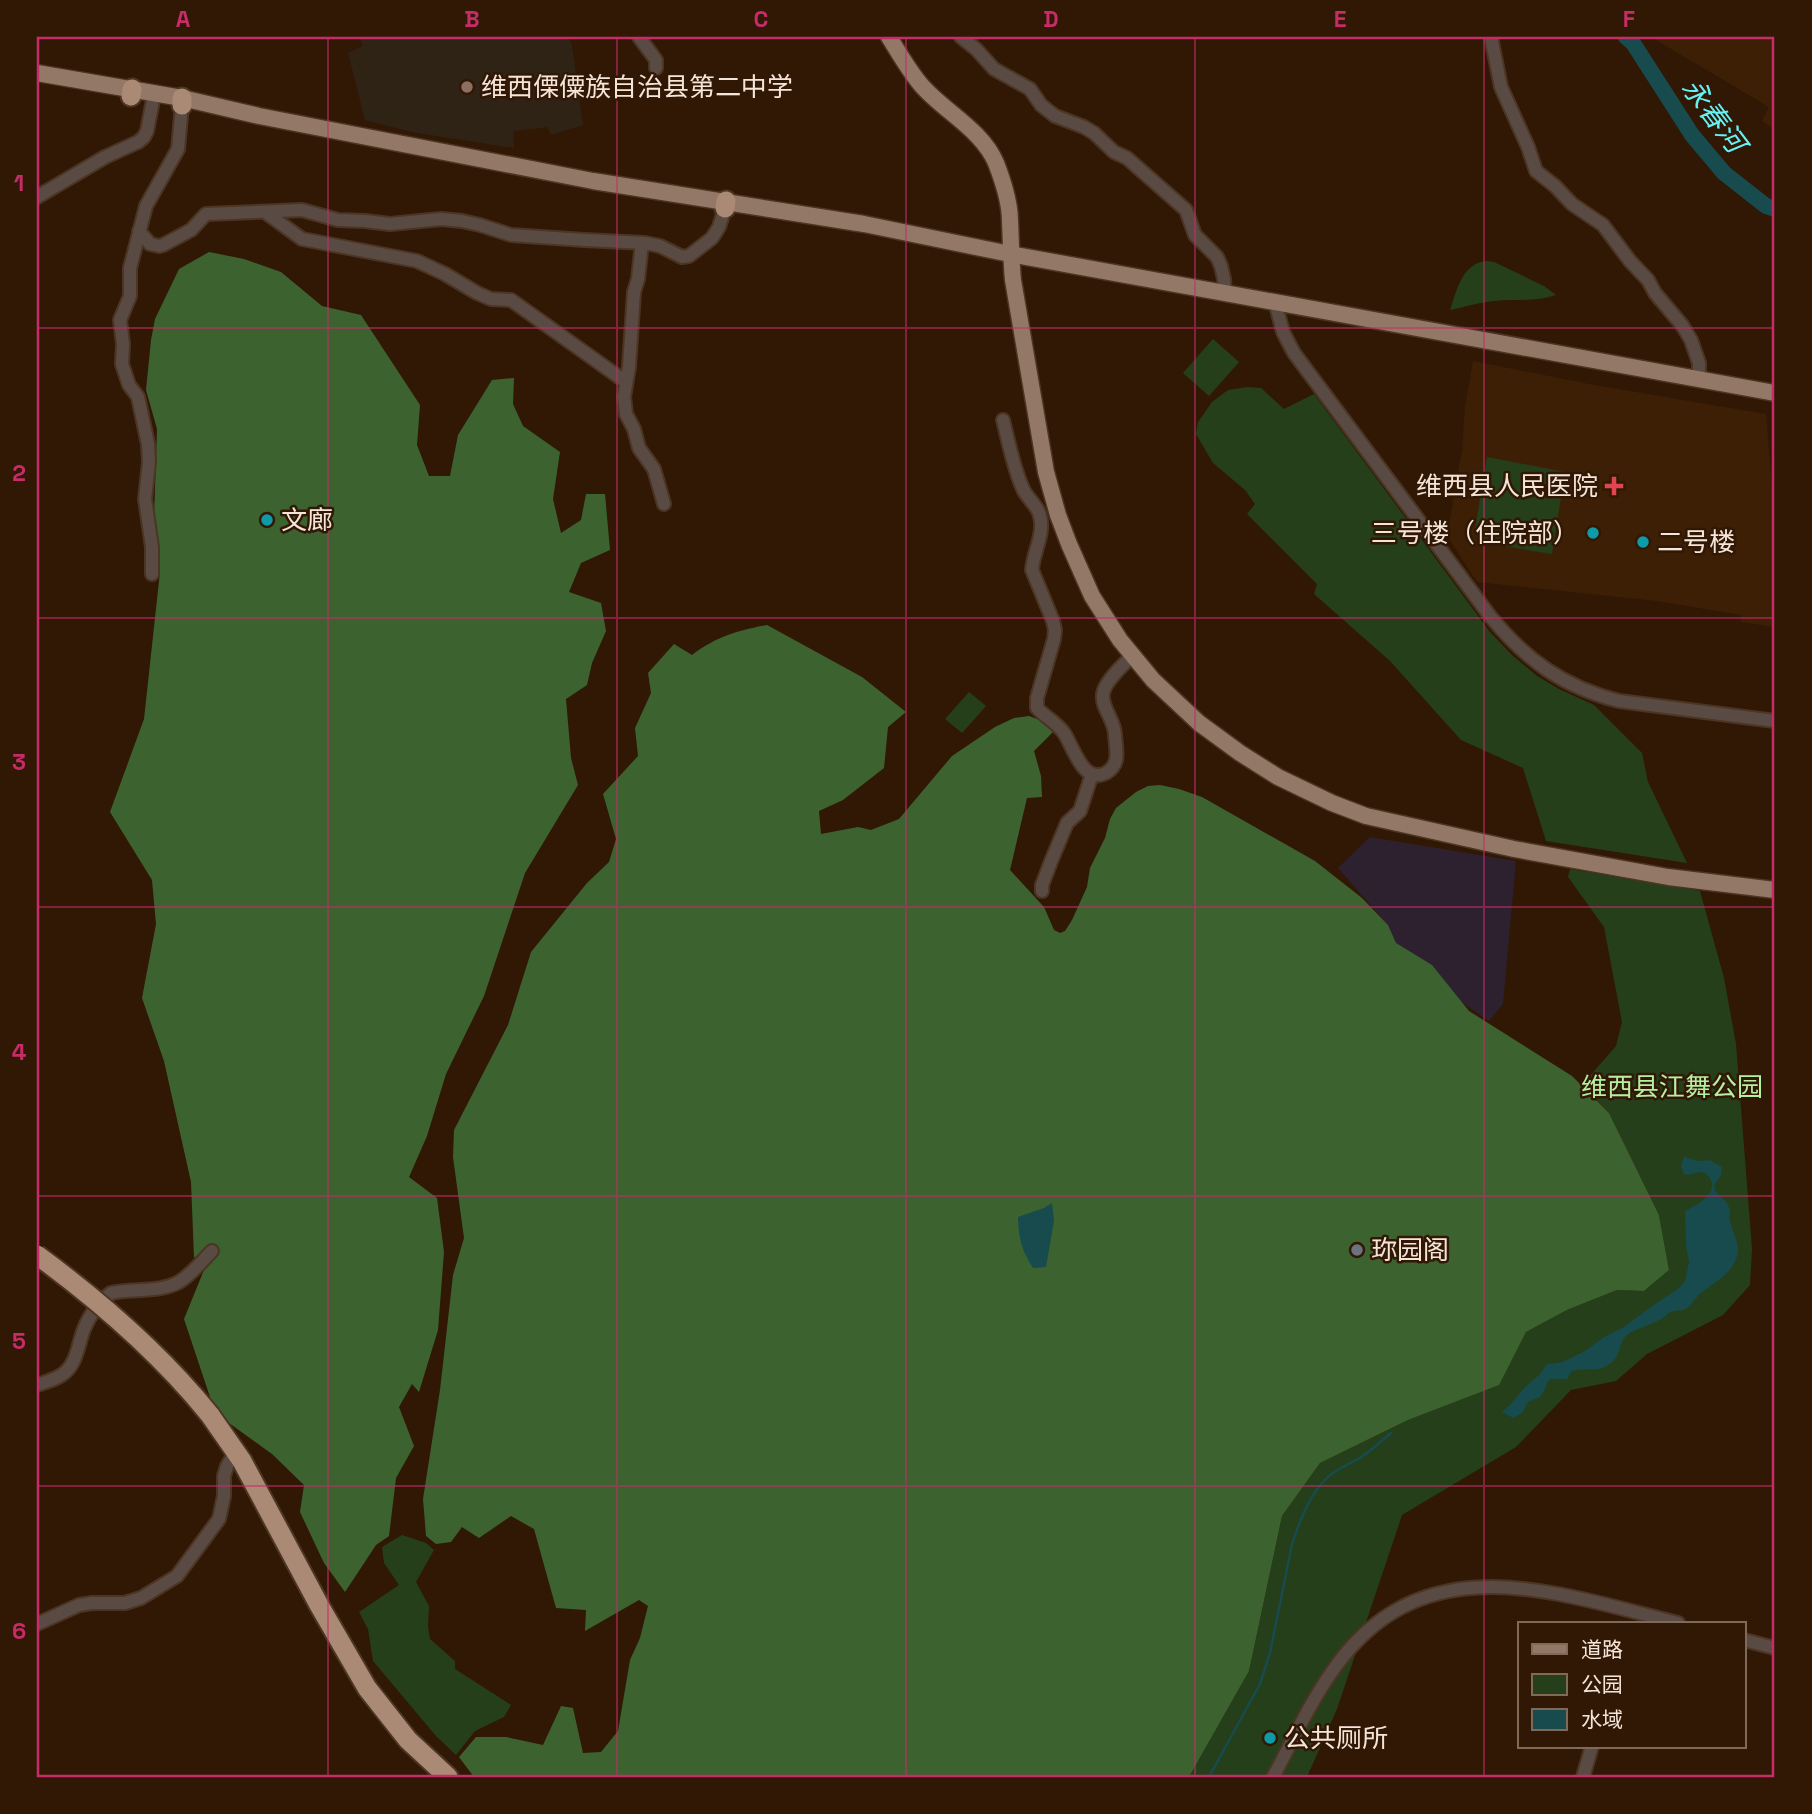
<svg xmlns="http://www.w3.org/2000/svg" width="1812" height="1814" font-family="'Space Grotesk','Noto Sans SC',sans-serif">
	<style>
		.commercial { fill: #2d212f }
		.built { fill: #3d1f06 }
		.education { fill: #2f2315 }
		.green { fill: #253f1b }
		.forest { fill: #3c632f }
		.water { fill: #174b4d }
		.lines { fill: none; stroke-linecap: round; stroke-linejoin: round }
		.stream { stroke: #174b4d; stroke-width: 2.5 }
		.river { stroke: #174b4d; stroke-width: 16 }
		.minor-casing { stroke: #4c3523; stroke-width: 16 }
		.major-casing { stroke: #4c3523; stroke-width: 19 }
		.highway-casing { stroke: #4c3523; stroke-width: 23 }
		.minor { stroke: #594b44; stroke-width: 12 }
		.major { stroke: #937867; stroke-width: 16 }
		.highway { stroke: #aa8975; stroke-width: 19 }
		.highway-bridge-casing { stroke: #4c3523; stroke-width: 23; stroke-linecap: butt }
		.highway-bridge { stroke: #aa8975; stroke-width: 19 }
		.grid { fill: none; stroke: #c72c68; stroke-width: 2; stroke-opacity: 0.55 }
		.education-dot { fill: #8d6e63; stroke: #301805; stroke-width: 2.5 }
		.health-dot { fill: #e0444e; stroke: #301805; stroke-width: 2.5 }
		.culture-dot { fill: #0f9aa8; stroke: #301805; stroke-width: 2.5 }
		.worship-dot { fill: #6b7280; stroke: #301805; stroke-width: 2.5 }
		.labels { text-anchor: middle; stroke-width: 5; stroke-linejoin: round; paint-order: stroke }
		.poi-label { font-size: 26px; fill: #f5e4d8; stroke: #301805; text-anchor: start }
		.park-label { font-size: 26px; fill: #b5efa1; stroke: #301805 }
		.water-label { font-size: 28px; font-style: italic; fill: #65f2f7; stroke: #301805 }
		.neatline { fill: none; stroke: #c72c68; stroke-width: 2.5 }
		.grid-label { font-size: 23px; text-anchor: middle; font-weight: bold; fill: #c72c68 }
	</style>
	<rect width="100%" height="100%" fill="#301805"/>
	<path class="commercial" d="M1370,837l146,24 -13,143 -14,17 -84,-58 -17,-38 -50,-57z"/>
	<g class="built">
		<path d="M1651,37h124v93l-13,-9 7,-14z"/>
		<path d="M1473,361l121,24 172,29 9,109v104l-34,-5v-7l-84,-14 -180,-19 -30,-46 15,-86 3,-43z"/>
	</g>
	<path class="education" d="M359,37h210l3,9 11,79 -32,10 -3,-8 -35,4 1,17 -97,-15 -52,-13 -17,-67 15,-7z"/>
	<g class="green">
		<path d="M1487,261l7,1 50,24 12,9c-20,7 -40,4 -61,6 -15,1 -30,6 -45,9 7,-20 12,-47 37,-49z"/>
		<path d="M1213,339l26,23 -30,34 -26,-23z"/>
		<path d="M1248,387l13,1 23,21 30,-15 176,238 22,23 25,21 22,13 35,16 48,48 6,29 39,81 -141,-22 -23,-73 -62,-28 -71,-79 -76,-67 3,-10 -70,-70 8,-10 -10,-14 -32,-27 -17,-29 2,-12 14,-20 16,-12z"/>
		<path d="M1487,457l78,15 -13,82 -73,-12 -4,-13z"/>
		<path d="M969,692l17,14 -24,27 -17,-14z"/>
		<path d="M1570,869l130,22 24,87 12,66 16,205 -2,36 -27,30 -76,39 -31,27 -45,9 -55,57 -114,68 -65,194 -30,68h-118l60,-106 33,-155 38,-53 88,-43 90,-35 28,-53 41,-22 50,-20 27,1 25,-21 -10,-55 -50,-102 -27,-28 34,-39 6,-24 -18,-95 -36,-50z"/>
		<path d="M402,1535l24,8 8,7 -18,32 13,24 -1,20 2,13 25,22v8l56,36 -7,12 -29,14 -19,24 -20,-19 -63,-75 -5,-32 -9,-17 40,-27 -15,-22 -2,-16z"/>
	</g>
	<g class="forest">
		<path d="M209,252l35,7 37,13 41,34 39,9 59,90 -3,40 12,31h21l8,-41 34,-55 22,-2 -1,26 10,22 37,26 -7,47 8,34 20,-13 5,-26h19l5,56 -29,13 -12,29 32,11 5,28 -14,32 -5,22 -21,14 5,59 7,27 -53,88 -41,123 -38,78 -19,62 -18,41 28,21 7,54 -6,78 -19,62 -7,-8 -13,23 15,39 -18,32 -7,58 -13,9 -31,47 -21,-29 -24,-51 4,-27 -32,-31 -43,-31 -17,-20 -28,-84 22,-54 -12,-8 -3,-75 -27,-121 -22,-63 14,-74 -4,-44 -42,-68 34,-93 16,-147 -6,-54 3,-89 -11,-39 5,-50 4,-21 24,-50z"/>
		<path d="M767,625l95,52 44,35 -18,15 -4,41 -41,32 -24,11 2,23 37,-7 13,3 28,-11 53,-63 43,-29 19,-9 15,-2 19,7 6,8 -20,20 7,25 1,21 -15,1 -17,72 34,37 10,23 6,3 5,-2 7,-11 15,-33 3,-19 15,-30 5,-19 6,-11 20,-16 12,-6 12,-1 19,4 23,8 113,64 47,37 26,27 8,18 36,22 37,46 103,65 37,37 50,102 10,55 -25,21 -27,-1 -50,20 -41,22 -27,53 -91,35 -88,43 -38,53 -33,155 -60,106h-715l-15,-20 17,-20h30l37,8 18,-39 12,2 10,45 18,-1 17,-21 12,-71 10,-22 8,-32 -9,-6 -54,31 1,-21 -30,-2 -22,-79 -23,-13 -32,22 -17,-11 -11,15 -15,2 -10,-8 -3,-37 17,-109 13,-115 11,-37 -11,-81 1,-27 54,-105 23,-73 56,-69 22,-21 7,-23 -13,-45 35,-38 -3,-28 16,-35 -3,-20 26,-29 18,11c26,-19 44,-24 75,-30z"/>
	</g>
	<g class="water">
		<path d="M1684,1157l15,4 11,-1 12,7 -1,9c-16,16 1,17 7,29 3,6 1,10 2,16 2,10 9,21 8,31 -3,21 -24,30 -38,42 -5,4 -10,13 -15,15 -3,2 -7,1 -11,2 -6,1 -8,5 -13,8 -11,7 -23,8 -34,16 -10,9 -5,22 -19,30 -12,8 -23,2 -36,6l-5,8c-26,-1 -14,-1 -27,18l-12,5 -6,11 -9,5 -11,-6 7,-6 17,-20 14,-12 7,-10 16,-2 22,-11 19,-14 20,-10 24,-18 31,-21 6,-7 4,-19 -3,-17 -1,-34c11,-6 34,-17 25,-33 -2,-2 -6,-6 -9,-6 -7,0 -9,4 -17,2l-3,-8z"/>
		<path d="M1052,1203l2,18 -8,46 -13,1c-12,-19 -14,-29 -15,-51l26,-9z"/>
	</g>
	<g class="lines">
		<path class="stream" d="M1209,1777l51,-93 10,-31 22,-109c8,-23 17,-50 36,-67 10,-9 22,-13 33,-20 11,-7 20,-16 30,-24"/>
		<path class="river" d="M1626,37l7,6 59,92 32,38 42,33 9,3"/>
		<g class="minor-casing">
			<g id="minor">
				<path d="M639,37l17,23v8"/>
				<path d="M961,37l15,12 18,20 36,20 11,16 14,11 29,11 10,6 20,19 13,6 59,52 9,25 22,22 4,9 3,13 1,14"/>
				<path d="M1491,37l10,50 27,60 8,24 19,15 17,18 31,21 27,36 18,19 7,13 27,32 9,15 8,23v16"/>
				<path d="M37,197l68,-40 33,-15 6,-5 3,-6 6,-31"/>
				<path d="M265,212l37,27 115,22 28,13 32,19 14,6 20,1 115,82"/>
				<path d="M139,231l11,13 9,2 4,-1 28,-15 15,-16 96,-4 36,10 27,1 25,3 51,-5 21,2 18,4 31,10 73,5 61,3 15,3 22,11 7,-1 23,-18 7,-11 6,-19"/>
				<path d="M642,243l-4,36 -4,13 -5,75 -5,30 2,17 8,15 5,19 15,21 10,35"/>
				<path d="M1275,302l8,30 11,21 196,263c36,44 73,71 129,85l156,20"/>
				<path d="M1003,420c6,23 10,47 20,69 4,9 15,17 17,27 5,17 -7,37 -8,54l21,51 2,9 -1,9 -17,59v10c8,9 20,15 27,25 9,13 19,52 42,40 15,-9 10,-23 9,-38 0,-15 -14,-27 -12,-41 1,-12 21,-30 29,-38"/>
				<path d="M152,574v-27l-7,-48 4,-37 -1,-18 -10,-47 -9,-12 -7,-21 1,-20 -3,-24 10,-24v-28l16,-62 32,-57 4,-44"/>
				<path d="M1042,891v-6l10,-26 15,-36 13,-12 12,-37"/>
				<path d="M37,1385c8,-3 18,-5 26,-11 14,-10 15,-30 21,-45 5,-13 16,-28 27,-36 22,-5 48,0 68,-11 13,-8 23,-21 33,-31"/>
				<path d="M37,1624l42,-19 13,-2h33l16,-5 36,-22 42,-57 5,-23v-20l3,-10 9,-15"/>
				<path d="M1744,1640l31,8"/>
				<path d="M1273,1777c20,-37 38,-77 63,-111 89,-123 221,-73 342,-43"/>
				<path d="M1583,1777l9,-31"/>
			</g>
		</g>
		<g class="major-casing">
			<g id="major">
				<path d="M889,37c10,16 20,34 33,49 23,26 60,44 74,77 7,18 14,39 14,58 1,20 1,39 3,59l33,192 12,43 11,29 23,52 28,44 33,40 46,43 41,30 38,24 54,26 34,13 148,33 154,28 107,13"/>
				<path d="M37,73l145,25 77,18 334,65 271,43 146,30 765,139"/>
			</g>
		</g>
		<g class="highway-casing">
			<g id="highway">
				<path d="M131,96l1,-7"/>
				<path d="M182,105v-7"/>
				<path d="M725,208l1,-7"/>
				<path d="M210,1415l32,46 77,144 48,83 41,52 40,37"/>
			</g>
		</g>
		<use href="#minor" class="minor"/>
		<use href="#major" class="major"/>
		<use href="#highway" class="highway"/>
		<g class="highway-bridge-casing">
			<path id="highway-bridge" d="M37,1255c64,47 123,98 173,160"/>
		</g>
		<use href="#highway-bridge" class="highway-bridge"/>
	</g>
	<path class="grid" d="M328,37v1740M617,37v1740M906,37v1740M1195,37v1740M1484,37v1740M37,328h1738M37,618h1738M37,907h1738M37,1196h1738M37,1486h1738"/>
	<circle class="education-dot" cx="467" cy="87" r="7"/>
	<path class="health-dot" d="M1610.5 475.5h7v7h7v7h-7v7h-7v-7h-7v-7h7z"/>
	<g class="culture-dot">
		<circle cx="267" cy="520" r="7"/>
		<circle cx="1593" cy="533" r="7"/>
		<circle cx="1643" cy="542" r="7"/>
		<circle cx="1270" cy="1738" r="7"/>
	</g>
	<circle class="worship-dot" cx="1357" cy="1250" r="7"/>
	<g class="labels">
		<g class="poi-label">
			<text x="481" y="96">维西傈僳族自治县第二中学</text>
			<text x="1598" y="495" text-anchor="end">维西县人民医院</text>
			<text x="281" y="529">文廊</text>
			<text x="1579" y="542" text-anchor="end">三号楼（住院部）</text>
			<text x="1657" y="551">二号楼</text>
			<text x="1371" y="1259">珎园阁</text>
			<text x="1284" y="1747">公共厕所</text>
		</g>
		<g class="park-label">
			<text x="1672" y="1096">维西县江舞公园</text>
		</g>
		<g class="water-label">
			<text transform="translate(1714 115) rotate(53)" y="10">永春河</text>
		</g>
	</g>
	<rect width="1812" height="1814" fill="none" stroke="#301805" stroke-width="77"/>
	<rect x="1518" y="1622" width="228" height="126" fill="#301805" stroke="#7f6a59" stroke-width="2"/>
	<rect x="1532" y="1644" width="35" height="10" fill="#937867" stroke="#7f6a59" stroke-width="2"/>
	<text x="1581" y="1657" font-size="21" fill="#f5e4d8">道路</text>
	<rect x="1532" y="1674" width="35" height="21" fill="#253f1b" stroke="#7f6a59" stroke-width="2"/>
	<text x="1581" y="1692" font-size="21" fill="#f5e4d8">公园</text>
	<rect x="1532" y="1709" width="35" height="21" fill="#174b4d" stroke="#7f6a59" stroke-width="2"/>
	<text x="1581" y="1727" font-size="21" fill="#f5e4d8">水域</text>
	<rect x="38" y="38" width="1735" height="1738" class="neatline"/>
	<g class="grid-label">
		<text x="183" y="27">A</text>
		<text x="472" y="27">B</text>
		<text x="761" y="27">C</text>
		<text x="1051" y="27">D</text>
		<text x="1340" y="27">E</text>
		<text x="1629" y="27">F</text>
		<text x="19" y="191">1</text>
		<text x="19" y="481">2</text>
		<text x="19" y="770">3</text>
		<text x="19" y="1060">4</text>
		<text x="19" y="1349">5</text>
		<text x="19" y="1639">6</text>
	</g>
</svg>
